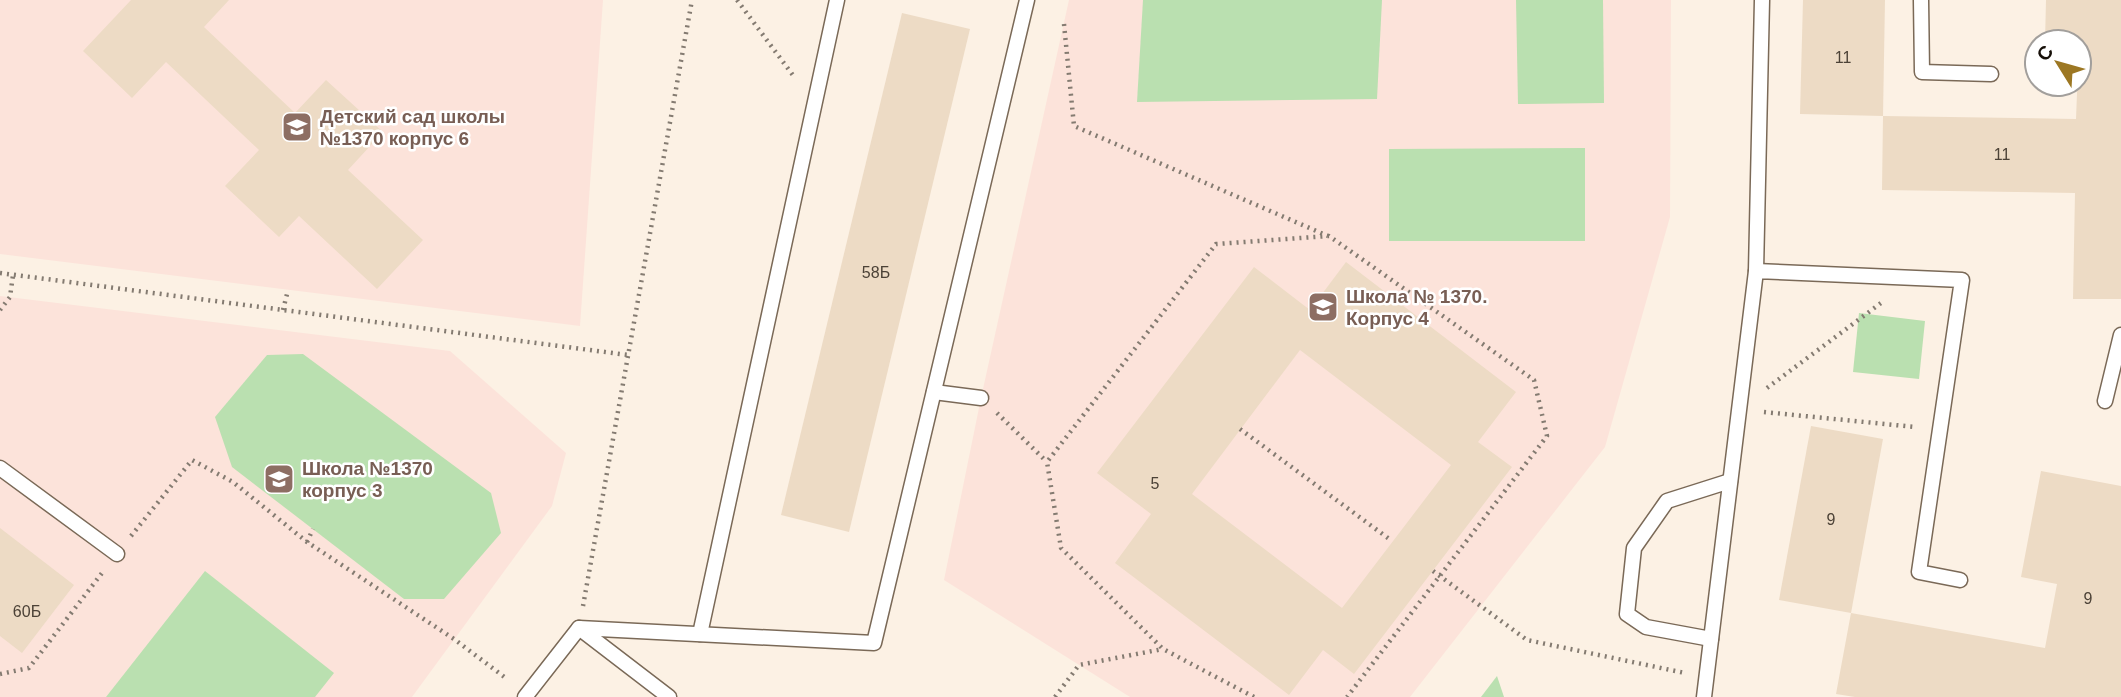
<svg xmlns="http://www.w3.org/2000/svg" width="2121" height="697" font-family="Helvetica,sans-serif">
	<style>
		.education { fill: #fce3da }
		.green { fill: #bae0b0 }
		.building { fill: #eddbc5; fill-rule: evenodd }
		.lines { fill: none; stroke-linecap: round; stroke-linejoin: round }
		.lane-casing { stroke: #7a6957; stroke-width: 17 }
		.path { stroke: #847b71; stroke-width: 4.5; stroke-dasharray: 2 5; stroke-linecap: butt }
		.lane { stroke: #fff; stroke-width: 14 }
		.labels { text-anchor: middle; stroke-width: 5; stroke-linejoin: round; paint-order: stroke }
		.number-label { font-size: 16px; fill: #4c4237 }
		.education-label { font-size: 19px; font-weight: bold; fill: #785e54; stroke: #fff; text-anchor: start }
	</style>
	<rect width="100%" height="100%" fill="#fcf1e4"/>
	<g class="education">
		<path d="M0,0h603l-23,326 -580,-72z"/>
		<path d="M1069,0h602l-1,217 -65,230 -195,250h-280l-186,-117 37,-182z"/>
		<path d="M0,296l450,55 116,102 -14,53 -140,191h-412z"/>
	</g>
	<g class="green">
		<path d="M1143,0h239l-5,99 -240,3z"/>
		<path d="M1516,0h87l1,103 -86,1z"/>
		<path d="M1585,148v93h-196v-92z"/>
		<path d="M1859,313l66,8 -6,58 -66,-7z"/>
		<path d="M303,354l188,139 10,40 -57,66h-40l-172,-132 -17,-50 52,-62z"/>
		<path d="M205,571l129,102 -19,24h-209z"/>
		<path d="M1497,676l7,21h-23z"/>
	</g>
	<g class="building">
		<path d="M131,0h98l-25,27 91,86 31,-33 57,52 -35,38 75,70 -46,49 -78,-73 -20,21 -54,-51 34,-36 -93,-88 -34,36 -49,-47z"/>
		<path d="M1803,0h82l-2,116 -83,-2z"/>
		<path d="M2046,0h75v299h-48l2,-106 -193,-3 1,-74 193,3 3,-77h-34z"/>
		<path d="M902,13l68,16 -121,503 -68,-17z"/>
		<path d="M1346,262l170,130 -38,50 34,25 -158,207 -31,-24 -34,45 -174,-132 36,-49 -54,-41 157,-206 56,43zM1300,350l151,115 -109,143 -150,-114z"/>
		<path d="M1811,426l72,13 -32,174 -72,-13z"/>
		<path d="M2041,471l80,15v211h-266l-19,-3 15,-81 194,35 12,-64 -36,-7z"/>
		<path d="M0,528l74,57 -52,68 -22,-17z"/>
	</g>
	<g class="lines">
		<g class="lane-casing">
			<g id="lane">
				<path d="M1921,0l1,72 69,2"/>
				<path d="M1756,271l6,-271"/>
				<path d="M934,392l47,6"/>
				<path d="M2105,401l16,-66"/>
				<path d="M0,468l117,86"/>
				<path d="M579,628l295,15 153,-643"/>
				<path d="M700,634l137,-634"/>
				<path d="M1711,639l-65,-12 -19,-13 7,-66 33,-47 63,-20"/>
				<path d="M525,697l54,-69 90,69"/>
				<path d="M1704,697l52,-426 206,9 -43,292 41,8"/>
			</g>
		</g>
		<g class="path">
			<path d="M737,0l58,78"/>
			<path d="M1064,24l10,102 254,110"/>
			<path d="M0,273l628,82"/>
			<path d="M0,310l10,-13 3,-22"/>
			<path d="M283,310l5,-20"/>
			<path d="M1767,388l114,-85"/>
			<path d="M1764,412l151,15"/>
			<path d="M997,413l50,49"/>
			<path d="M1240,429l152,112"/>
			<path d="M131,536l61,-76 41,22 74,60 147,97 53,40"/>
			<path d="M307,542l6,-13"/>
			<path d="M1433,571l94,69 158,33"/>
			<path d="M583,606l109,-606"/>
			<path d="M0,674l29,-6 73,-95"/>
			<path d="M1055,697l24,-32 84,-16"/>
			<path d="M1254,697l-91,-48 -102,-101 -14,-86 169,-218 113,-8 205,144 13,56 -200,261"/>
		</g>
		<use href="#lane" class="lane"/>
	</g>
	<defs>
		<g id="school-square" transform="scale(1.575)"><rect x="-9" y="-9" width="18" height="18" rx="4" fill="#8d6e63" stroke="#fff"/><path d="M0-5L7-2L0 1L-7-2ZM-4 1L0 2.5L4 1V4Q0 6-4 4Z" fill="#fff"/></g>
	</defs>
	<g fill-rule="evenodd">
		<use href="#school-square" x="297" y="127"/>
		<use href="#school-square" x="1323" y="307"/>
		<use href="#school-square" x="279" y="479"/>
	</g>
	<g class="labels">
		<g class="number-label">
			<text x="1843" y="63">11</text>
			<text x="2002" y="160">11</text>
			<text x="876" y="278">58Б</text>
			<text x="1155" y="489">5</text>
			<text x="1831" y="525">9</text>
			<text x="2088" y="604">9</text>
			<text x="27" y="617">60Б</text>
		</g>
		<g class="education-label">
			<text x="320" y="123">Детский сад школы<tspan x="320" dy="22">№1370 корпус 6</tspan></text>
			<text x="1346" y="303">Школа № 1370.<tspan x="1346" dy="22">Корпус 4</tspan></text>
			<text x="302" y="475">Школа №1370<tspan x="302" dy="22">корпус 3</tspan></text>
		</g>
	</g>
	<g transform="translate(2058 63) rotate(307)"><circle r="33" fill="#ffffff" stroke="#a29f9c" stroke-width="2"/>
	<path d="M0-5L12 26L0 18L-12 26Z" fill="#9c7723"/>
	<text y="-10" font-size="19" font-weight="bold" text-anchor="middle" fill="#160f08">С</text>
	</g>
</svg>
